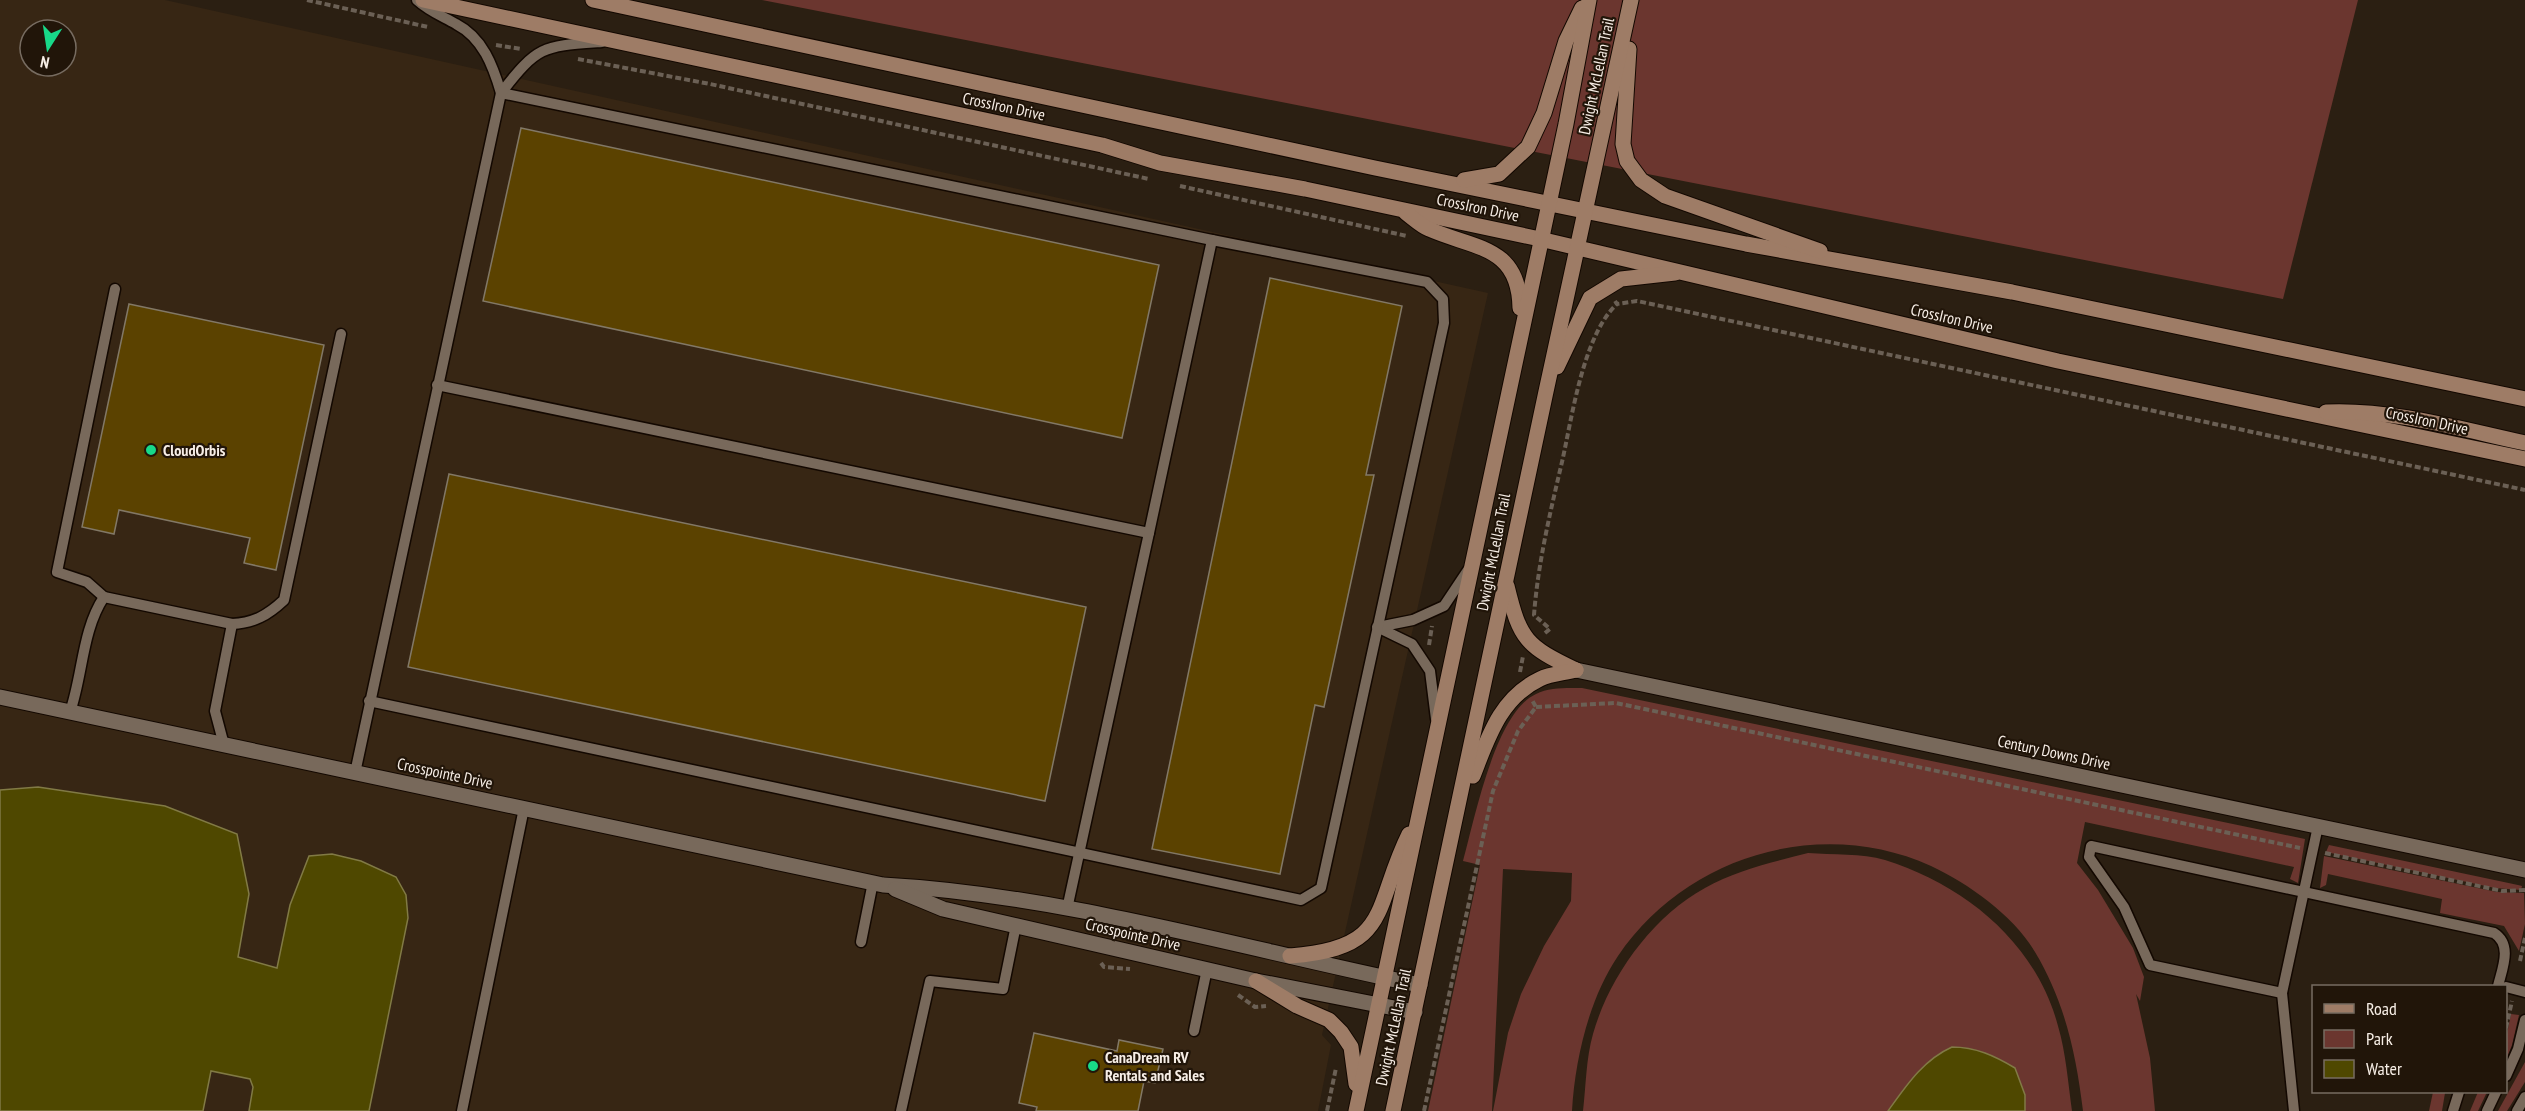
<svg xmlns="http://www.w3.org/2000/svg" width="2525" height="1111" font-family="'PT Sans Narrow',sans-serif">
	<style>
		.built { fill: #372614; fill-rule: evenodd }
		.green { fill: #6b362f }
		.water { fill: #4f4800; stroke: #817a45; stroke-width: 1.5 }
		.building { fill: #5b4200; stroke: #827866; stroke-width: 1.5 }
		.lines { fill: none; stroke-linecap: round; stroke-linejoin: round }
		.service-casing { stroke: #130801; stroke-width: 13 }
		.minor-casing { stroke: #130801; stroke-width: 17 }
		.secondary-casing { stroke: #130801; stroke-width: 17 }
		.path { stroke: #6b6055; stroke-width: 4; stroke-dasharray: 6 3; stroke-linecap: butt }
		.service { stroke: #78695b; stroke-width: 10 }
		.minor { stroke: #78695b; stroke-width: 15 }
		.secondary { stroke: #9e7c66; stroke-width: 15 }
		.poi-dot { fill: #18d989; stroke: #211509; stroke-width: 2 }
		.labels { text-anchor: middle; stroke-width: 4.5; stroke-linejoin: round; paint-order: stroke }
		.street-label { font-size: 16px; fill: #f7eee6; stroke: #211509 }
		.poi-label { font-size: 16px; font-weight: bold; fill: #f7eee6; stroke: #211509; text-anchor: start }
	</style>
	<rect width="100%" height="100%" fill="#2b1f12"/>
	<path class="built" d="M0,0h165l1323,293 -166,742 9,10 -13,66h-1318zM30,30h36v36h-36z"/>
	<g class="green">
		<path d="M762,0h1596l-75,299z"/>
		<path d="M1582,688l723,151 -7,44 -8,-4 4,-12 -209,-45 -8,41 21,27 35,58 11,29 -4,24 -4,-7 14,64 5,53h-72c-7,-57 -18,-109 -48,-159 -22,-37 -66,-68 -104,-86 -110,-50 -245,-11 -313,90 -29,43 -43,103 -46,155h-79l15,-78 13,-39 23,-48 27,-45 1,-28 -69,-4 -11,242h-64l52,-246 -17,-4c12,-43 32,-148 73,-167 13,-7 31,-6 46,-6z"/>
		<path d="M2329,845l189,40 4,1 -1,4 -26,-2 -169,-36z"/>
		<path d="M1808,853c24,2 54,0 77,7 80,25 151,83 173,166 8,27 10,57 14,85h-489c3,-25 3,-53 10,-77 16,-57 59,-117 112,-146 32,-18 68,-26 103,-35z"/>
		<path d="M2324,856l173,36 27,1 1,31 -6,27 -15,-25 -64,-13 2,-14 -114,-25 -2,11 -6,3z"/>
		<path d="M2511,1014l8,1 -7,30 -6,15v-21z"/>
		<path d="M2525,1062v20l-18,29h-9z"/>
		<path d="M2433,1092l12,1 -3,18h-13z"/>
		<path d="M2478,1092h9l-9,19h-8z"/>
	</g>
	<g class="water">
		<path d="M38,787l127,19 72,28 12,60 -11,63 39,11 13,-63 19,-49 23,-2 29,7 35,16 10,18 2,23 -39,193h-120l4,-24 -3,-8 -39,-8 -8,40h-203v-321z"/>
		<path d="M1952,1047c24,0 43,9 63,21l10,27v16h-137c18,-25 35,-51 64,-64z"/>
	</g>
	<g class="building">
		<path d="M521,128l638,137 -37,173 -639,-137z"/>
		<path d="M1270,278l132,28 -36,169h8l-50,232 -9,-2 -35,169 -128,-25z"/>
		<path d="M129,304l195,41 -48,225 -32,-7 6,-25 -131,-28 -5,24 -32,-7z"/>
		<path d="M449,474l637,133 -41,194 -637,-134z"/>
		<path d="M1034,1033l83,18 2,-11 44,9 -8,34 -11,-2 -6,30h-102l1,-4 -18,-4z"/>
	</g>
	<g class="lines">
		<g class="service-casing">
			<g id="service">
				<path d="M417,0c12,11 25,16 39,24 27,14 37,42 45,69"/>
				<path d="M501,93l711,147"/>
				<path d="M437,385l712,148 -82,376"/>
				<path d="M104,597l-17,-15 -30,-10 58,-283"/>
				<path d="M232,624c22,-1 36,-9 52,-24l57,-266"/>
				<path d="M1377,627l35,17 18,27 6,48"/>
				<path d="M1378,627l35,-7 31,-14 24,-36"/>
				<path d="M369,701l932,199 20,-12 123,-565 -1,-24 -16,-17 -215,-42 -63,293"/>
				<path d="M70,712c13,-38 12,-82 34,-115l128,27 -17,87 9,34"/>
				<path d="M355,773l146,-680c37,-48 42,-47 101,-51"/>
				<path d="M861,942l12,-60"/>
				<path d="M2506,987l19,5"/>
				<path d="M2282,993l-132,-28 -26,-58 -35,-50 2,-11 403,87c19,12 8,36 4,53"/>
				<path d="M1194,1031l13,-62"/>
				<path d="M2506,1076l12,-27 7,-29"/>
				<path d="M462,1111l62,-303"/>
				<path d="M901,1111l29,-130 73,8 13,-64"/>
				<path d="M2294,1111l-12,-118 36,-167"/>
				<path d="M2453,1111l6,-19"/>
				<path d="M2487,1111l9,-19"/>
				<path d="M2517,1111l8,-14"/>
			</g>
		</g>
		<g class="minor-casing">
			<g id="minor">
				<path d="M1576,670l949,200"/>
				<path d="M0,697l883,188c181,10 361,64 537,100"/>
				<path d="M895,889l48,20 313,72 159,31"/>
			</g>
		</g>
		<g class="secondary-casing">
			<g id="secondary">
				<path d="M423,0l679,145 58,18 145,26 235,50 518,122 467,98"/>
				<path d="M593,0l782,168 371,76 266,48 513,107"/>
				<path d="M1629,49l-6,95 4,17 14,19 24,16 155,55"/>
				<path d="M1464,180l35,-6 29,-27 16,-34 22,-72 16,-33"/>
				<path d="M1406,213c7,5 15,13 23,16 45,20 90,16 91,79"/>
				<path d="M1557,367l33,-69 31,-19 54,-6"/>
				<path d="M2326,412c67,-3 134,17 199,31"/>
				<path d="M1507,586c13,54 19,60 69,84"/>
				<path d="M1473,776c15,-38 27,-78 67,-97 10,-5 25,-6 36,-9"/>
				<path d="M1290,956c103,-8 82,-47 119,-122"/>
				<path d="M1256,981l41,25 32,14 12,12 10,15 5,37"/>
				<path d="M1356,1111l210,-987 23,-124"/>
				<path d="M1393,1111c78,-371 157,-741 238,-1111"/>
			</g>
		</g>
		<g class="path">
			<path d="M307,0l121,27"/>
			<path d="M496,45l25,4"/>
			<path d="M578,59l132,25 439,95"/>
			<path d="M1180,186l227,50"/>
			<path d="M1615,301l2,3 20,-3 888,189"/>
			<path d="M1545,633l5,-4 -16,-14c4,-52 16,-102 28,-153 10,-44 21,-127 55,-158"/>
			<path d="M1429,645l3,-19"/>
			<path d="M1520,672l3,-16"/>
			<path d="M1536,707l80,-4 684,145"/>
			<path d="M2325,853l177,38 23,-1"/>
			<path d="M2520,961l5,-23"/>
			<path d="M1101,963l3,4 26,2"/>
			<path d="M1238,995l17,12 11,-1"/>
			<path d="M2506,1028l6,-27"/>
			<path d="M1327,1111l9,-43"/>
			<path d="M1424,1111l69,-320 25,-60 18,-24 -4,-7"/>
		</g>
		<use href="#service" class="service"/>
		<use href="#minor" class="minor"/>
		<use href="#secondary" class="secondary"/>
	</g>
	<g class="poi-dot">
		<circle cx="151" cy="450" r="6"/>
		<circle cx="1093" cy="1066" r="6"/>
	</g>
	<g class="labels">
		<g class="street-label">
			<text transform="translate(1596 76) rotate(-78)" y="6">Dwight McLellan Trail</text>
			<text transform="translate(1004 106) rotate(12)" y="6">CrossIron Drive</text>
			<text transform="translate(1478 207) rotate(12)" y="6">CrossIron Drive</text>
			<text transform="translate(1952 318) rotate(13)" y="6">CrossIron Drive</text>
			<text transform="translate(2427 420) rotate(12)" y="6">CrossIron Drive</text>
			<text transform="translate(1493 552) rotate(-79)" y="6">Dwight McLellan Trail</text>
			<text transform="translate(2054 752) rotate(12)" y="6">Century Downs Drive</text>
			<text transform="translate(445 773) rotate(12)" y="6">Crosspointe Drive</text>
			<text transform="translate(1133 934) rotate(13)" y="6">Crosspointe Drive</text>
			<text transform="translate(1393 1027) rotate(-78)" y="6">Dwight McLellan Trail</text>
		</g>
		<g class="poi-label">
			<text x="163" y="456">CloudOrbis</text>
			<text x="1105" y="1063">CanaDream RV<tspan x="1105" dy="18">Rentals and Sales</tspan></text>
		</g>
	</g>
	<rect x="2312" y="985" width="195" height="108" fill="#211509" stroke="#776c61" stroke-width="1.5"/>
	<rect x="2324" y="1004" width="30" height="9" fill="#9e7c66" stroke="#776c61" stroke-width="1.5"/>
	<text x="2366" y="1015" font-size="18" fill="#f7eee6">Road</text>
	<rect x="2324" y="1030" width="30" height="18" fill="#6b362f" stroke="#776c61" stroke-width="1.5"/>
	<text x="2366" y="1045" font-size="18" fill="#f7eee6">Park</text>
	<rect x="2324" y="1060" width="30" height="18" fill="#4f4800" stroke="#776c61" stroke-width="1.5"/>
	<text x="2366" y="1075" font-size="18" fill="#f7eee6">Water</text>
	<g transform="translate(48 48) rotate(192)"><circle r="28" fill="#211509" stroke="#776c61" stroke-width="1.5"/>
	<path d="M0-4.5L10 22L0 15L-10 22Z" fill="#18d989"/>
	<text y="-9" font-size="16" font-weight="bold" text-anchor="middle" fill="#f7eee6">N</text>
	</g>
</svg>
